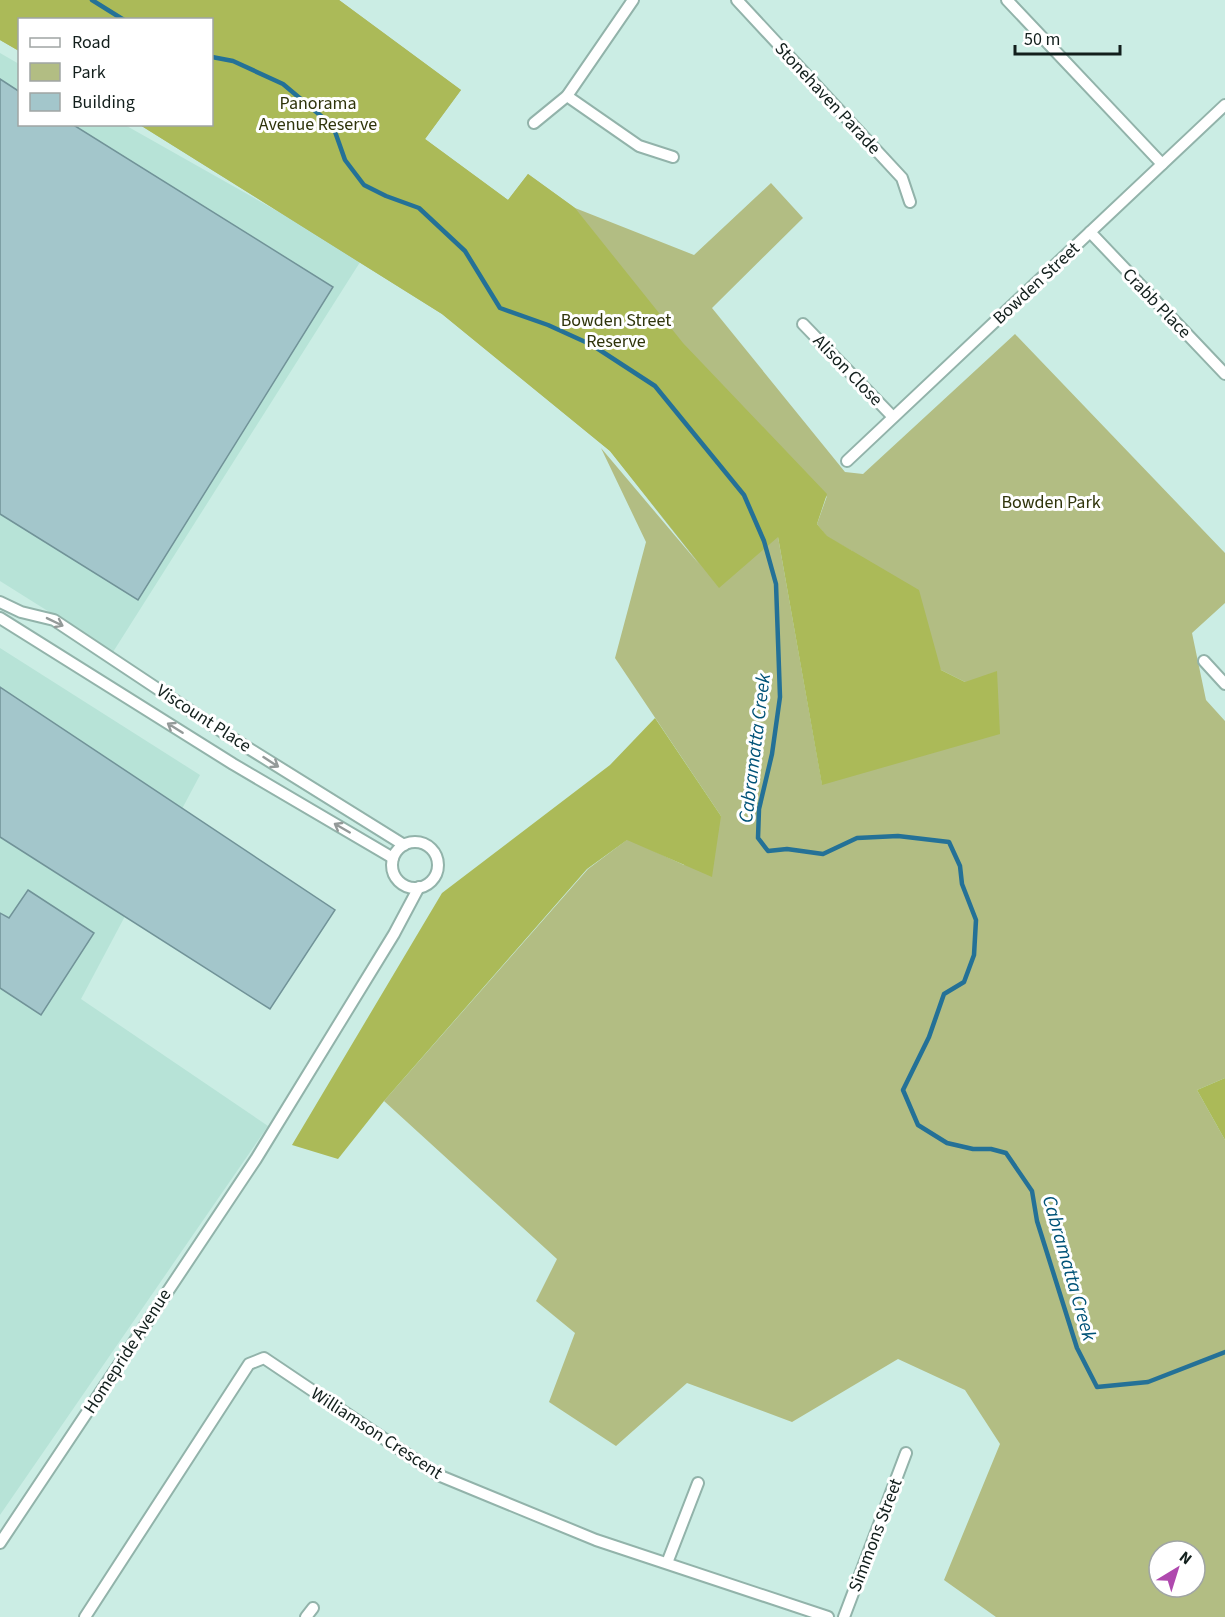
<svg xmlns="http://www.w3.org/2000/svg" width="1225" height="1617" font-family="'Source Sans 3',sans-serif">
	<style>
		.built { fill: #b7e3d7 }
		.green { fill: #b2bd83; fill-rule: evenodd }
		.forest { fill: #abba58 }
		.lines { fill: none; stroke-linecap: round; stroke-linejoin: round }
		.stream { stroke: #247197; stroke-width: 4.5 }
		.building { fill: #a3c6cb; stroke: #719398; stroke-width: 1.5 }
		.minor-casing { stroke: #92b3aa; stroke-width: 14 }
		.minor { stroke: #fff; stroke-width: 10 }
		.oneway { stroke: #949a99 }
		.labels { text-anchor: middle; stroke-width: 6; stroke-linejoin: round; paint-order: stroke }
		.street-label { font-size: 18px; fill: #121f1c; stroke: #fff }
		.park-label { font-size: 18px; fill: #2f340b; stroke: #fff }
		.water-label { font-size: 20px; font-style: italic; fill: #005378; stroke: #fff }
	</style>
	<rect width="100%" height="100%" fill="#cbede4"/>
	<g class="built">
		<path d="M0,53l19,11 1,60 105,1 237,134 -249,393 -113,-71z"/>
		<path d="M0,648l200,127 -119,224 187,127 -268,389z"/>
	</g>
	<path class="green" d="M0,0h339l122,90 -36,49 83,61 20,-26 47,34 119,47 77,-72 32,35 -91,90 133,164 18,2 152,-140 210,219v50l-33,30 14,67 19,21v357l-28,12 28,50v477h-229l-52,-37 56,-136 -35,-54 -67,-31 -106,63 -105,-39 -71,63 -67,-44 26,-69 -39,-32 21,-42 -173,-158 204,-232 40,-30 56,26 37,-49 -106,-158 31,-116 -45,-94 98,116 -89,-113 -168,-137 -302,-189 72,-1v-104h-192l-1,31 -19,-11zM827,496l-10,28 10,13 25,14 89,119 24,12 -143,102 -44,-247zM1159,1551h36v36h-36z"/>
	<g class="forest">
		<path d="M0,0h339l122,90 -36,49 83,61 20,-26 47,34 108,135 144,151 -10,30 10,12 92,54 22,80 24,12 32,-11 3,63 -178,51 -44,-248 -59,51 -109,-137 -168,-137 -302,-189 72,-1v-104h-192l-1,31 -19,-11z"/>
		<path d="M655,718l66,98 -9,61 -85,-37 -40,29 -203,232 -46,58 -46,-14 150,-252 168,-128z"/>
		<path d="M1225,1078v62l-28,-50z"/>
	</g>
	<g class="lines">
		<g class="stream">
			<path d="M92,0l32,20"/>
			<path d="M212,57l21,4 50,23 50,42 12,34 19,25 22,11 33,12 46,43 35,57 48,17 44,20 63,41 89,109 20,46 12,43 4,113 -8,57 -13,55 -1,29 10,13 19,-2 36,5 34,-16 41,-2 51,6 11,24 2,18 14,36 -2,35 -10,27 -20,12 -15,43 -26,53 15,35 29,18 26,6h18l15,4 26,38 5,30 40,127 20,39 51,-5 77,-30"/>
		</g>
	</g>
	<g class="building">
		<path d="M0,79l20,13v32h52l261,163 -195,313 -138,-86z"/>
		<path d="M0,687l335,223 -65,99 -270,-172z"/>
		<path d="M28,890l66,43 -53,82 -41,-27v-75l9,5z"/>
	</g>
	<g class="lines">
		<g class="minor-casing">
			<g id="minor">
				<path d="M737,0l165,178 8,24"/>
				<path d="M1007,0l155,164"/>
				<path d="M567,96l72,50 34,11"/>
				<path d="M534,123l33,-27 66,-96"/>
				<path d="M1090,232l135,142"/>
				<path d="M803,324l90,93"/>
				<path d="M847,461l378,-356"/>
				<path d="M0,602l21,10 33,8 170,113 180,112"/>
				<path d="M0,618l233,146 160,94"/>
				<path d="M1204,661l21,23"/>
				<circle cx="415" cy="865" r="23"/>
				<path d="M0,1543l256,-384 138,-225 25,-47"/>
				<path d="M667,1563l31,-80"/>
				<path d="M85,1617l164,-253 15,-6 174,117 158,65 232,77"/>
				<path d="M306,1617l7,-9"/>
				<path d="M844,1617l62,-164"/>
			</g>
		</g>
		<use href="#minor" class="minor"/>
	</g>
	<defs><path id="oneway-shaft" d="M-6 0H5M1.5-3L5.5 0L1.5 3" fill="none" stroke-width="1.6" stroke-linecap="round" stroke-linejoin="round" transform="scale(1.5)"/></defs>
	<g class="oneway">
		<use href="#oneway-shaft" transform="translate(55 622) rotate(26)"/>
		<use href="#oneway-shaft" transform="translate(175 728) rotate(-148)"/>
		<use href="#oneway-shaft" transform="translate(271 762) rotate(33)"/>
		<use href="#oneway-shaft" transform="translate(342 828) rotate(-150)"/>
	</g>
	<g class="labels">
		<g class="street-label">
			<text transform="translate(828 98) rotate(47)" y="6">Stonehaven Parade</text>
			<text transform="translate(1036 283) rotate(-43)" y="6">Bowden Street</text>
			<text transform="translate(1157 303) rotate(46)" y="6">Crabb Place</text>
			<text transform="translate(848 370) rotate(46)" y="6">Alison Close</text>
			<text transform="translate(204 718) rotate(33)" y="6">Viscount Place</text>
			<text transform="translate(127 1351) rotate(-57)" y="6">Homepride Avenue</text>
			<text transform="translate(377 1433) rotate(33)" y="6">Williamson Crescent</text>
			<text transform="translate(875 1535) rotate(-69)" y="6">Simmons Street</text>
		</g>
		<g class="park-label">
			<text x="318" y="109">Panorama<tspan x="318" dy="21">Avenue Reserve</tspan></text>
			<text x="616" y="326">Bowden Street<tspan x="616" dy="21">Reserve</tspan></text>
			<text x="1051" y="508">Bowden Park</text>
		</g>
		<g class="water-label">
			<text transform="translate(754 748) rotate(-83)" y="7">Cabramatta Creek</text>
			<text transform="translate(1070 1268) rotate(74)" y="7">Cabramatta Creek</text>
		</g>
	</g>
	<rect x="18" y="18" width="195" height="108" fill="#ffffff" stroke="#a0a5a4" stroke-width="1.5"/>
	<rect x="30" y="38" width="30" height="9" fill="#ffffff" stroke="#a0a5a4" stroke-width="1.5"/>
	<text x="72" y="48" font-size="18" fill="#121f1c">Road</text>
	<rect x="30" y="63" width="30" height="18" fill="#b2bd83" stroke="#a0a5a4" stroke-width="1.5"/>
	<text x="72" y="78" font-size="18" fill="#121f1c">Park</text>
	<rect x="30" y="93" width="30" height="18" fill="#a3c6cb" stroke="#a0a5a4" stroke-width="1.5"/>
	<text x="72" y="108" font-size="18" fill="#121f1c">Building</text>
	<g transform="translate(1177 1569) rotate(38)"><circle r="28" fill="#ffffff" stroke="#a0a5a4" stroke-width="1.5"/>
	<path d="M0-4.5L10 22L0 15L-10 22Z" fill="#af49ae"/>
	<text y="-9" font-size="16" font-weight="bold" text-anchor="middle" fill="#121f1c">N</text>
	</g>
	<path d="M1015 45v9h105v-9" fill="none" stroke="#121f1c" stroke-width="3"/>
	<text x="1024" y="45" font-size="18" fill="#121f1c" stroke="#ffffff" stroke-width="4.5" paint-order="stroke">50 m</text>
</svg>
